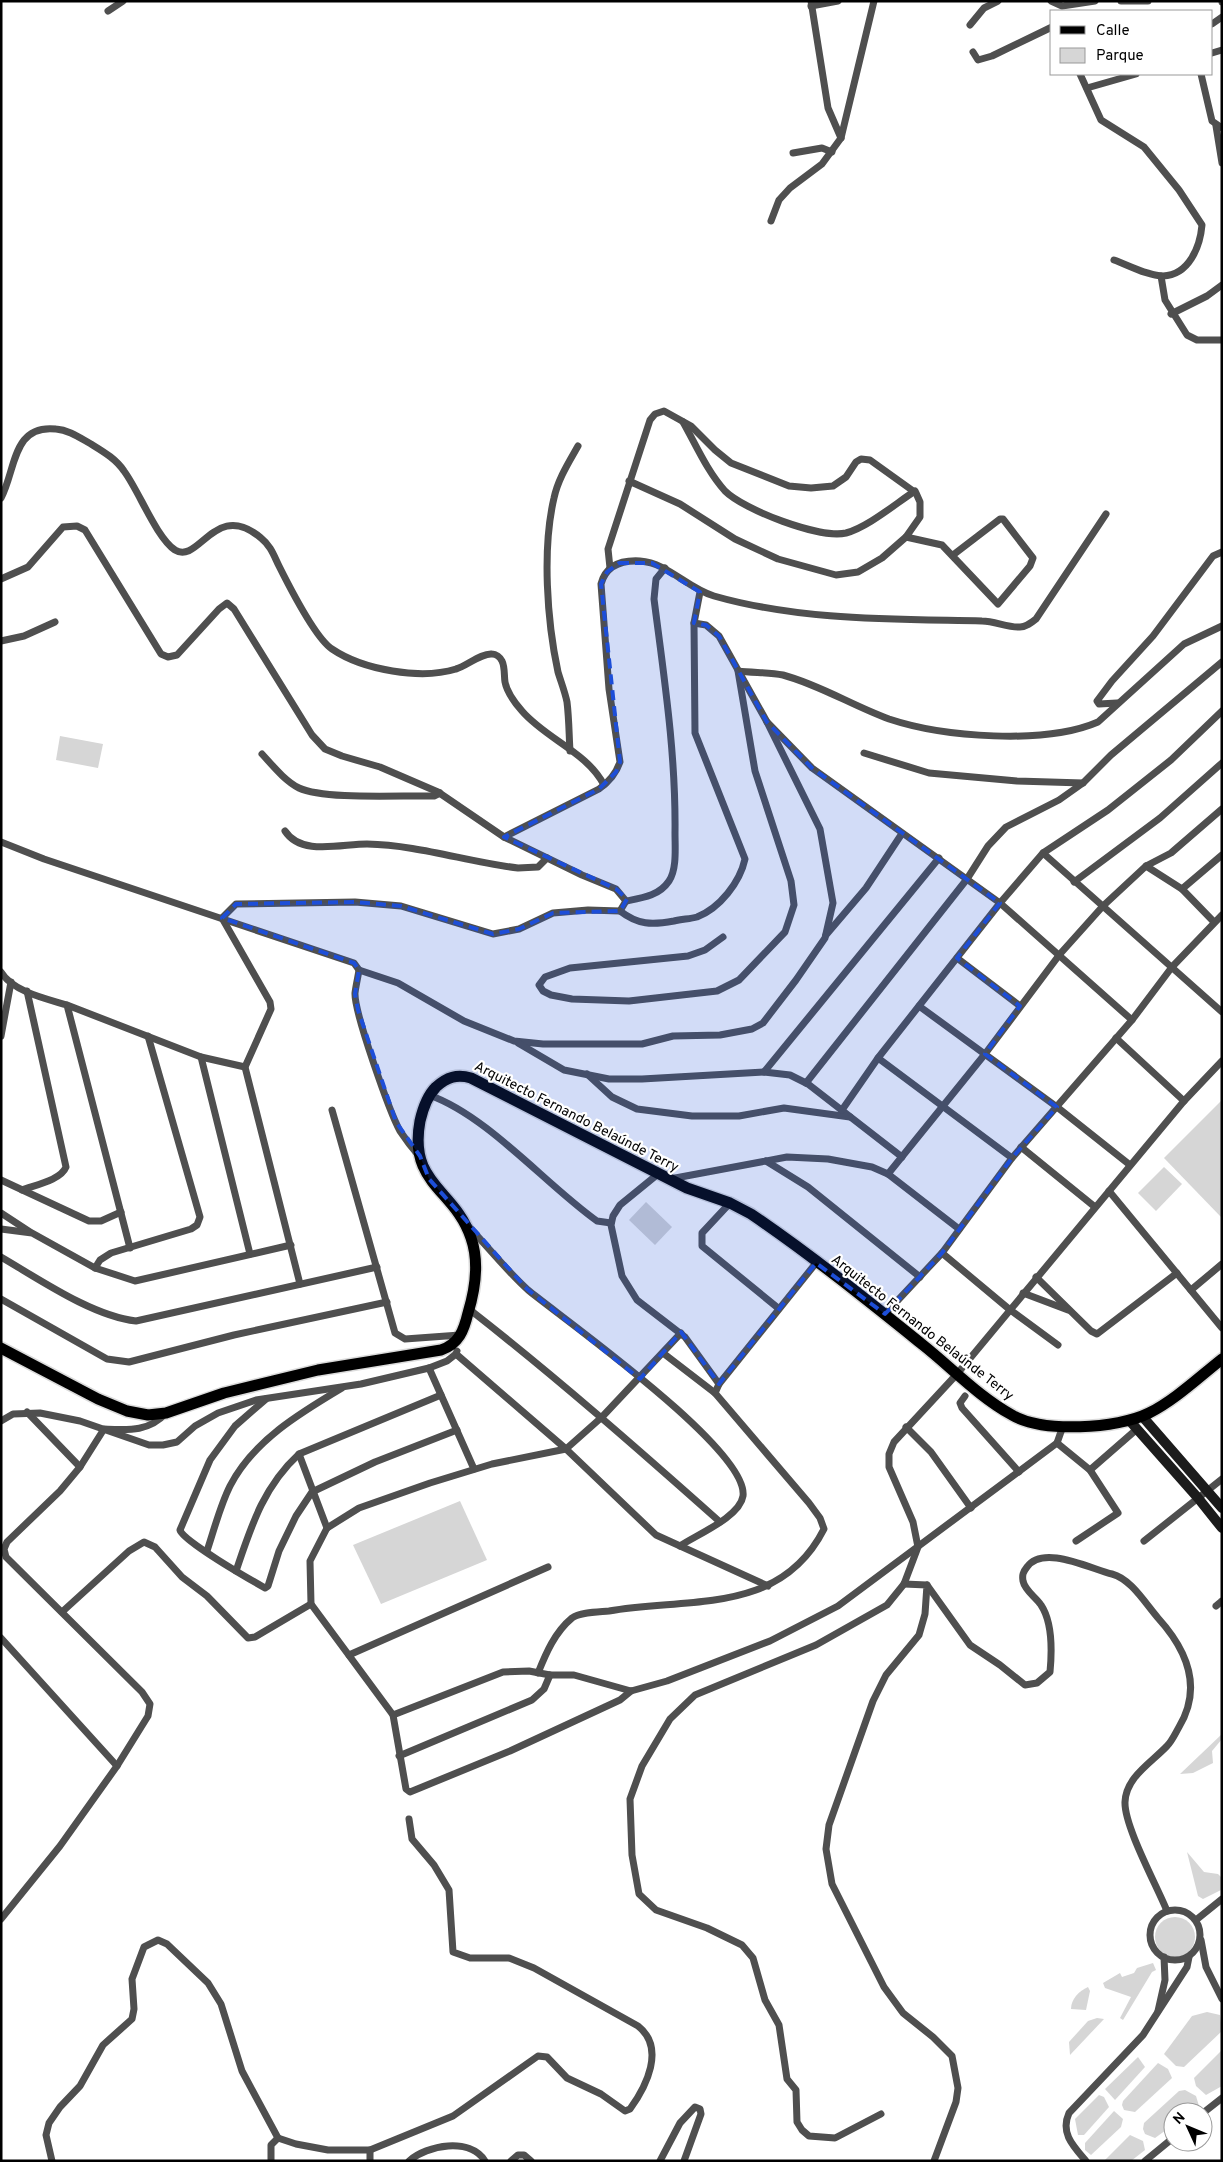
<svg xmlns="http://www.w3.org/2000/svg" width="1223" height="2162" font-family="Overpass,sans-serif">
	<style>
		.green { fill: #d6d6d6 }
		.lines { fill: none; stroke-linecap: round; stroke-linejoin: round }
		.primary-casing { stroke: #dbdbdb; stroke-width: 14 }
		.street { stroke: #4f4f4f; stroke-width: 7 }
		.secondary { stroke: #1c1c1c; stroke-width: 10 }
		.primary { stroke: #000; stroke-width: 11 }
		.marked { fill: #1d4ed8; fill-opacity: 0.2; stroke: #1d4ed8; stroke-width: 4; stroke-dasharray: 10 6; stroke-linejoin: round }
		.labels { text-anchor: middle; stroke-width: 4.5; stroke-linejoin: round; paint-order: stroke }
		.street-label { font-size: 14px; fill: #000; stroke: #fff }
	</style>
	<rect width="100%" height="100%" fill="#fff"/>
	<g class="green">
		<path d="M60,736l43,8 -5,24 -42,-8z"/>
		<path d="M1222,1100v116l-1,1 -57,-59z"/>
		<path d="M1164,1167l18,17 -26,27 -18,-18z"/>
		<path d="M646,1202l26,25 -17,18 -26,-25z"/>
		<path d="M460,1501l27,59 -106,44 -28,-59z"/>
		<path d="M1222,1734v5l-10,12 1,12 -20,10 -13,1z"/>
		<path d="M1187,1852l17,20 14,2 4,4 -1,12 -18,9 -5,-3z"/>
		<circle cx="1175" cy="1937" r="20"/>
		<path d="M1153,1963l3,7 -4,2 -29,48 -3,-2 11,-21 -26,-9 -2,-5 17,-10 2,4 12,-4 3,-5z"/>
		<path d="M1088,1987l2,4 -4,19 -15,-1c0,-10 8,-18 17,-22z"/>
		<path d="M1207,2012l13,3 2,16 -38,36 -8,-1 -12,-12 28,-38z"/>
		<path d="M1097,2018l7,1 -34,36 -1,-13 19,-21z"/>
		<path d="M1222,2050v36l-16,9 -10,-9 -2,-8z"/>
		<path d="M1138,2057l7,10 -30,33 -10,-11z"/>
		<path d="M1158,2063l10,6 4,9 -37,34 -11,-2 -2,-5 1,-4z"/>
		<path d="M1185,2090l11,6 3,10 -9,6h-17v13l-18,13 -10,-4 -2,-5 1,-6 35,-32z"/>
		<path d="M1099,2095l5,2 5,10 -25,28h-6l-3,-16z"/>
		<path d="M1114,2111l9,8 -2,8 -30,28 -6,-5v-7z"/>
		<path d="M1130,2135l13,6 2,9 -14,11h-27z"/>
	</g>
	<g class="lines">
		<g class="primary-casing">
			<path id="primary" d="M1,1348l97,51 29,12 21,4 18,-2 58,-20 94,-23 123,-20c18,-6 23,-20 27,-37 7,-23 11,-52 3,-75 -16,-49 -63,-53 -51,-117 3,-13 7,-25 16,-34 11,-10 21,-13 35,-9l216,110 43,15 21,11c59,40 116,86 172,131 29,23 56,52 89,70 31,18 105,14 137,-2 26,-13 50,-36 73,-54"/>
		</g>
		<g class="street">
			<path d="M811,1l17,107 13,30"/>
			<path d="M1051,1l11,5 33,-5"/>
			<path d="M1121,1h27"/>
			<path d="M1222,1v1"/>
			<path d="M811,6l27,-5"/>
			<path d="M108,11l15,-10"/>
			<path d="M1212,24l10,-7"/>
			<path d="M970,25l14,-17 14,-7"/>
			<path d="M973,52l5,8 14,-4 60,-29"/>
			<path d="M1212,53l10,-3"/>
			<path d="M1080,74l21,46 43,27 35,43 23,35c-2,22 -13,50 -39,51 -15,0 -35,-11 -49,-16"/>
			<path d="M1201,74l11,47 10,7"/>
			<path d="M1087,88l49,-14"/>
			<path d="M1216,126l6,37"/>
			<path d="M793,153l29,-5 10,4"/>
			<path d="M771,221l8,-21 11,-12 32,-24 19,-26 33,-137"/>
			<path d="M1161,276l4,24 22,35 10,5h25"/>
			<path d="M1171,314l36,-18 15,-11"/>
			<path d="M683,422c13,23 24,49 42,69 19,19 95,48 121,42 22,-6 49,-29 69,-42"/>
			<path d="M1,498c15,-28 11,-74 55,-69 13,1 24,9 35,15 13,8 25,15 33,27 15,20 32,66 51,79 24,15 40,-51 86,-12 10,8 13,18 18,28 10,20 36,72 53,83 31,21 89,31 124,20 11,-3 25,-16 36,-15 4,0 8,3 10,7 3,6 2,15 3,21 2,11 10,21 17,29 24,28 65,41 82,74"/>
			<path d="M906,537l36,8 56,59 32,-38 3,-8 -30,-39h-3l-47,36"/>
			<path d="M610,568l-2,-19 42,-129 5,-6 9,-3 27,15 24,24 16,13 58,23 22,2 22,-2 13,-9 10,-15 5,-3 9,1 46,33 4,9v15l-14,20 -24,21 -24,14 -22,3 -58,-16 -43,-20 -55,-35 -51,-23"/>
			<path d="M1,579l27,-12 35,-40 14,-1 8,4 76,124 7,3 9,-2 42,-46 8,-6 7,6 78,126 13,14 17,7 38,11 58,25 66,45 78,38 34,14 10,12c16,-3 33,-5 43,-20 8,-12 6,-33 6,-48 1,-79 -11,-156 -21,-234l2,-20 9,-11"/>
			<path d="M694,623l12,2 13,11 48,86 45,46 188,135 132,117"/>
			<path d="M1,641l23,-5 31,-14"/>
			<path d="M1117,703l-18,1 -2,-3 15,-20 41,-45 60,-80 9,-4"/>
			<path d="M570,751c-1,-16 -1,-33 -3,-49 -2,-10 -6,-20 -9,-30 -11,-51 -16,-123 -4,-174 4,-19 15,-36 24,-52"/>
			<path d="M864,753l65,20 88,8 66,2"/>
			<path d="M262,754c11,12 23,27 37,34 25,12 104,7 135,8l6,-3"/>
			<path d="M285,831c16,25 56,13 82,13 51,1 101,18 151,24l20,-1 9,-9"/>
			<path d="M504,837l95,-48c10,-7 17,-15 21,-27l-11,-73 -8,-105c5,-19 21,-24 39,-23 28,2 47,27 74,35 88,25 179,23 268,25 13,0 26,7 38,6 6,0 11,-4 16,-8l70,-105"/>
			<path d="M1,842l43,17 310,104 5,7c-1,7 -3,15 -4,23 -1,19 35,120 45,138 6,9 12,17 19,25"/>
			<path d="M1043,853l179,159"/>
			<path d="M1146,866l36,23 32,33"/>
			<path d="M1074,882l86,-64 62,-55"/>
			<path d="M1182,889l40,-34"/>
			<path d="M620,911c18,14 32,14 54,10 8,-2 16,-2 23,-4 23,-9 43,-35 48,-58l-50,-126 -1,-110 6,-31"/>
			<path d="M826,935l40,-47 35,-53"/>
			<path d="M723,937l-18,13 -17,6 -118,12 -25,9 -6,8 4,6 8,4 21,4 57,2 88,-10 22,-11 46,-48 9,-27 -3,-24 -36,-110 -17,-100c15,2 31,1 45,4 37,10 70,31 106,44 54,18 156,26 209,3l86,-78 38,-18"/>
			<path d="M957,958l63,48"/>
			<path d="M359,970l39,13 66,38 50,20 29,3h99l31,-8 47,-1 32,-6 11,-6 33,-43 29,-42 8,-35 -13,-74 -53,-107"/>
			<path d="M1,972c12,20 46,27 66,33l63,243"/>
			<path d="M67,1005l134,52 44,10"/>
			<path d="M919,1006l138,101 73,58"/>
			<path d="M1,1036l10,-54"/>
			<path d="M1116,1038l68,63"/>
			<path d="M518,1043l46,27 45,9h33l122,-7 26,3 18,9 94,73"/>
			<path d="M201,1057l49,197"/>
			<path d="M878,1058l134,100"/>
			<path d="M764,1072l175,-214"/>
			<path d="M587,1074l25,23 25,12 55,7h47l45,-8 66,9"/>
			<path d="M806,1083l161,-204 21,-33 18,-19 53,-27 24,-17 28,-28 111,-93"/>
			<path d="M429,1095c59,21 116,89 168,126l14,2"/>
			<path d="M332,1110l63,223 10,6 55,-4"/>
			<path d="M842,1110l36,-52 122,-155 43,-50 65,-43 63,-50 51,-49"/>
			<path d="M1021,1147l74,60"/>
			<path d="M766,1161l42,26 112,90"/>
			<path d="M658,1174l-38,31 -7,11 -2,9 11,51 15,24 48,37 34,47 -4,9"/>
			<path d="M888,1174l97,-120 75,-100 43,-48 43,-40 25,-13 51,-44"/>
			<path d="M670,1179l117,-22 41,2 44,8 16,7 71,55"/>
			<path d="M1,1180l88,41h12l20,-9"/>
			<path d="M22,1190c13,-5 39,-10 44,-23l-39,-176"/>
			<path d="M1109,1191l113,137"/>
			<path d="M730,1203l-28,30v13l76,62"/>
			<path d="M1,1213l29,19"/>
			<path d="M469,1227c19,20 38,44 59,63 38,31 221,160 215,206 -3,21 -47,39 -63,50"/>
			<path d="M1,1229l31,4 63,35 40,13 156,-36"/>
			<path d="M942,1253l67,56 49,36"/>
			<path d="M1,1257c38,22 91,59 135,64l241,-54"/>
			<path d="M95,1268l5,-8 11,-7 80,-24 6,-4 3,-8 -52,-181"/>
			<path d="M1036,1277l55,54 6,3 80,-61"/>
			<path d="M300,1284l-55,-217 26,-58 -1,-7 -48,-84 14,-14 119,-2 46,4 92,28 26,-5 34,-16 35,-3 32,1 6,-10"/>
			<path d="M1191,1290l31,-26"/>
			<path d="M1023,1293l45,17"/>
			<path d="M1,1299l106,60 22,3 105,-27 153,-33"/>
			<path d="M469,1309c87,68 169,140 251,213"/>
			<path d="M885,1314l57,-61 70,-95 120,-138 40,-53 50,-52"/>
			<path d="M457,1351l-1,3 110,95 90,86 112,51"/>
			<path d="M429,1368l45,101"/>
			<path d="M719,1384l97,-121"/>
			<path d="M965,1396l-5,7 2,5 57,64"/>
			<path d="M266,1399l-31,27 -25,34 -30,70c3,11 71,50 85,58l3,-2 11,-35 17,-35 16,-24 63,-30 82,-32"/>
			<path d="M27,1412l53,55"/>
			<path d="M1,1421l12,-7 27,-1 40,8 69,24h14l14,-3 18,-16 23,-13 38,-13 105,-16 68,-16 18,-7 9,-7"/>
			<path d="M906,1427l25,25 40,56"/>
			<path d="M1057,1443l33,27 28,43 -42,28"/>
			<path d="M299,1454l28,74"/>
			<path d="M1090,1470l47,-41"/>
			<path d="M1144,1541l78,-62"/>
			<path d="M207,1551c7,-21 13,-45 23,-65 23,-45 70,-73 112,-98"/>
			<path d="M236,1571c15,-44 27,-84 63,-117l142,-59"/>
			<path d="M904,1584l23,1 -2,29 -6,21 -33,40 -13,26 -44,124 -3,24 6,35 52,103 19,26 30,24 19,19 6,32 -2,14 -22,59"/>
			<path d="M927,1585l43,60 30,20 25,20 12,-2 13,-11c2,-21 3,-49 -9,-67 -5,-8 -16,-14 -18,-24 -1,-6 0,-9 4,-14 16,-23 64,2 85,7 19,5 33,29 46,44 29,32 45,69 21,109 -4,7 -7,14 -12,19 -16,17 -41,31 -42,56 -1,24 32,84 42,109"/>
			<path d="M1216,1606l6,-5"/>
			<path d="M62,1612l67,-61 15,-9 11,5 27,30 25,19 41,42 7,-1 56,-33"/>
			<path d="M1,1638l116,128"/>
			<path d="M349,1655l199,-88"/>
			<path d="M538,1673c8,-20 17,-41 34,-55 8,-6 26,-6 37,-7 79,-14 171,5 215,-82l-4,-11 -11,-15 -94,-110 -52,-40"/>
			<path d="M631,1691l-11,9 -110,51 -100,41 -4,-3 -13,-74 -82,-111 -1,-43 17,-33 32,-20 71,-25 62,-19 74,-15 36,-32 79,-84"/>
			<path d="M393,1715l110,-43 26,-1 21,4h24l57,16 36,-10 103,-40 68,-35 219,-163 6,-17"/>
			<path d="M399,1756l133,-56 12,-11 6,-14"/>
			<circle cx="1175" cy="1935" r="25"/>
			<path d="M1,1919l59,-73 57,-80 31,-50 2,-12 -8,-12 -136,-135 -2,-8 3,-7 53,-51 20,-24 24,-38c24,1 45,3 62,-16"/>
			<path d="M1196,1920l26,-21"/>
			<path d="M1201,1940l5,27 16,32"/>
			<path d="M1158,2011l7,-31 -1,-23"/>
			<path d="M1203,2113l19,-15"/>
			<path d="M881,2114l-46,24 -26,-2 -7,-6 -5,-8 -1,-32 -9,-11 -8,-54 -14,-25 -12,-42 -11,-13 -35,-17 -51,-18 -17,-16 -7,-39 -2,-56 12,-33 28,-47 25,-24 121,-50 71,-40 17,-21 14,-37 -5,-25 -24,-55v-13l5,-12 63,-68 227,-273 38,-40"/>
			<path d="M52,2161l-6,-26 3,-12 11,-16 20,-21 23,-41 29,-26 2,-10 -2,-30 12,-32 14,-7 9,4 41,39 13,21 21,67 36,67"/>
			<path d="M271,2161v-16l7,-7 18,6 32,6h42l83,-34 85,-60 9,1 20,21 34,16 24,17 5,-2c16,-22 36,-61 8,-83l-104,-58 -25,-10h-39l-17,-6 -4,-62 -15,-25 -22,-26 -3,-20"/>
			<path d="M370,2161v-11"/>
			<path d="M409,2161c18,-16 61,-24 76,0"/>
			<path d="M511,2161l7,-6h6l7,6"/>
			<path d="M660,2161l20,-38 15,-16 5,2 1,5 -17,47"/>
			<path d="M1086,2161c-13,-15 -26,-28 -17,-48l74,-78 44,-68 2,-10"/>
			<path d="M1145,2161l28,-23"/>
		</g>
		<g class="secondary">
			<path d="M1142,1416l80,92"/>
			<path d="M1129,1420l69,78 24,30"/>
		</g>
		<use href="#primary" class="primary"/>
	</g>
	<path class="marked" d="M619,563h33l48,29 -6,31 12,2 13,11 48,86 45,46 188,135 -43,55 63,48 -35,48 72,53 -45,51 -70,95 -57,61 -69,-51 -97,121 -38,-52 -41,47 -113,-90 -98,-110 -9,-23 -24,-34 -38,-112 -3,-16 4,-24 -5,-7 -132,-45 14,-14 119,-2 46,4 92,28 26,-5 34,-16 67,-2 7,-12 -11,-10 -112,-52 95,-48 17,-17 4,-10 -19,-178 6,-12z"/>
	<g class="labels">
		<g class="street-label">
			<text transform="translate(577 1116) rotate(27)" y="5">Arquitecto Fernando Belaúnde Terry</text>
			<text transform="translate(923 1327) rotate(38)" y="5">Arquitecto Fernando Belaúnde Terry</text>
		</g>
	</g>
	<rect width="1223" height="2162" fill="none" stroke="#000000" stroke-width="5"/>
	<rect x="1050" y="10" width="162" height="65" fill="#ffffff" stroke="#999999"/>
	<rect x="1060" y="26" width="25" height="8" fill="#000000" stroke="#999999"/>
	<text x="1096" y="35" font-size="15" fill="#000000">Calle</text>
	<rect x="1060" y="48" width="25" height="15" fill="#d6d6d6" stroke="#999999"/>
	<text x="1096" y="60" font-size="15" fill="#000000">Parque</text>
	<g transform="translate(1188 2127) rotate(314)"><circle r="24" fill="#ffffff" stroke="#999999"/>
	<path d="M0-4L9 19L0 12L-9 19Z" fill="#000000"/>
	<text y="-8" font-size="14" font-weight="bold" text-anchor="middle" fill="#000000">N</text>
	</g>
</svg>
